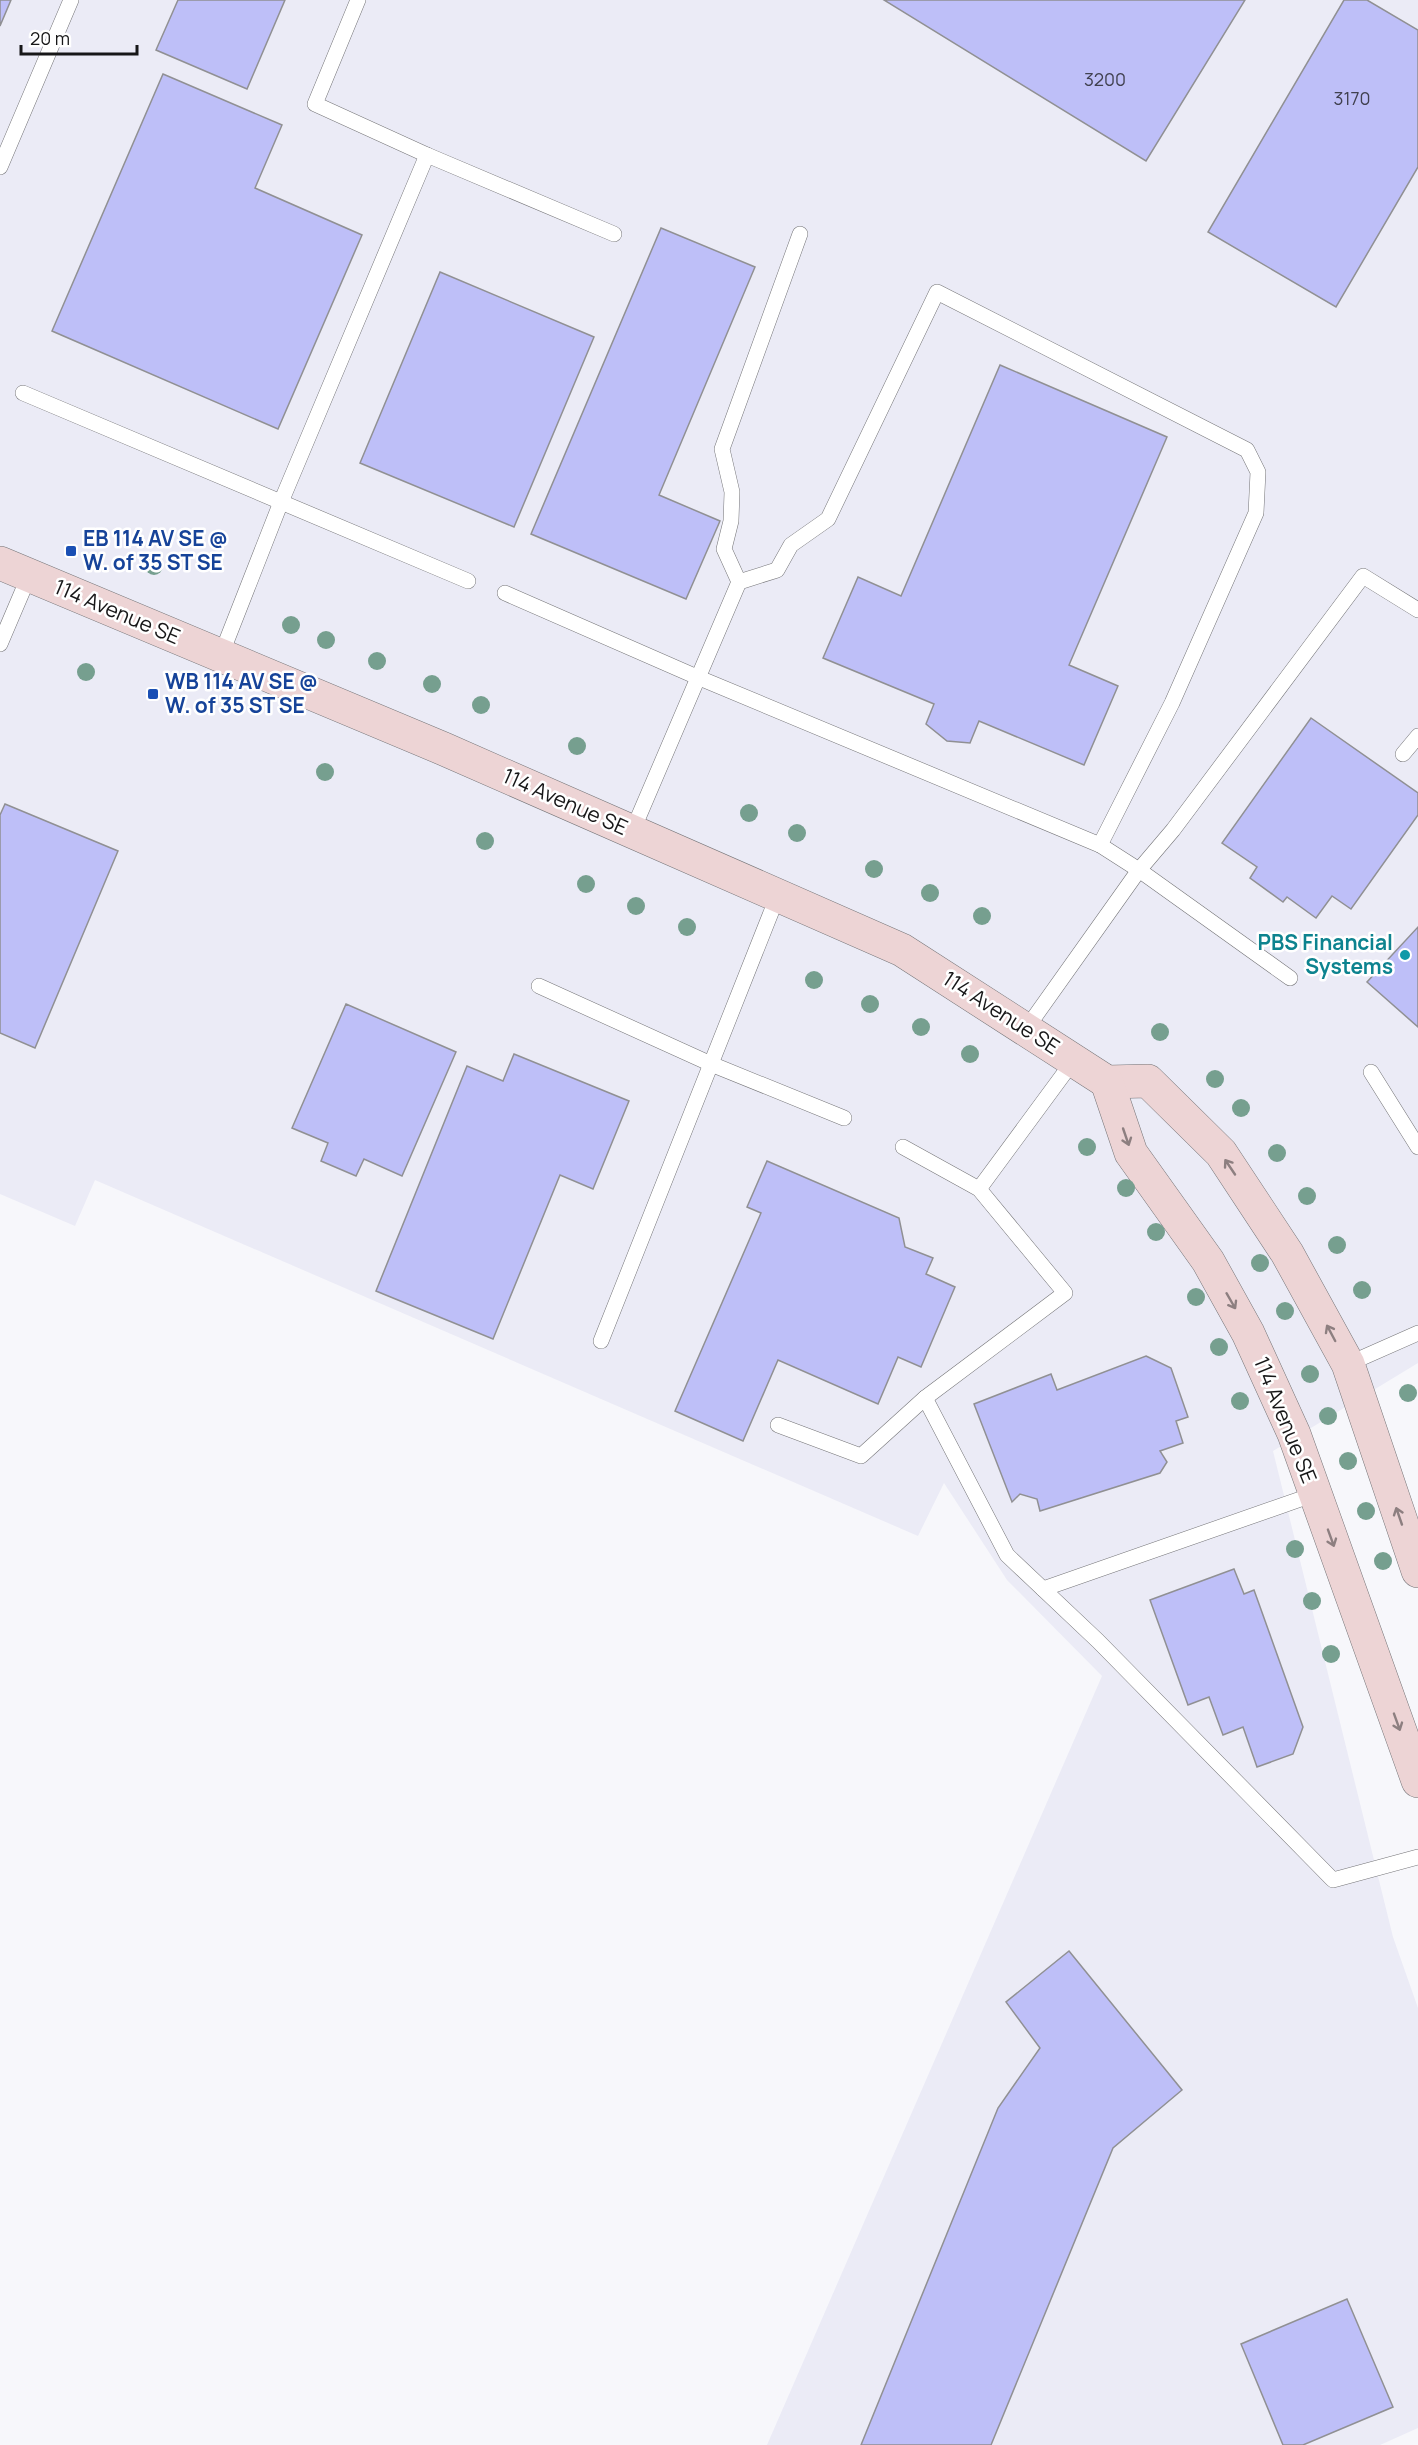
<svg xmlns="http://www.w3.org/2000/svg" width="1418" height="2445" font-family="Manrope,sans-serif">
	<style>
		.built { fill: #ebebf6 }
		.building { fill: #bebff8; stroke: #909093; stroke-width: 1.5 }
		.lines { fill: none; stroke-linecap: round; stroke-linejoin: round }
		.lane-casing { stroke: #757578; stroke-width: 16 }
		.secondary-casing { stroke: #757578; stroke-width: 34 }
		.lane { stroke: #fff; stroke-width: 15 }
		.secondary { stroke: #edd4d5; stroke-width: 33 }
		.tree { fill: #769f8f }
		.oneway { stroke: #8d7f80 }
		.transit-dot { fill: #1a4fb4; stroke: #fff; stroke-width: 2 }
		.culture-dot { fill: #0f9aa8; stroke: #fff; stroke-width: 2 }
		.labels { text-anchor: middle; stroke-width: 5; stroke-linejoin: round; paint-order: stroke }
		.number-label { font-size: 18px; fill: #414150 }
		.transit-label { font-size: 21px; font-weight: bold; fill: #164399; stroke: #fff; text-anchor: start }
		.street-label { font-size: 21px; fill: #171718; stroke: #fff }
		.culture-label { font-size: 21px; font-weight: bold; fill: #0d838f; stroke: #fff; text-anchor: end }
	</style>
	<rect width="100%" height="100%" fill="#f7f7fb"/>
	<path class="built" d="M0,0h1418v1363l-145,88 120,486 25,71v420l-38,17h-613l335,-769 -95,-96 -63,-97 -26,53 -823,-356 -20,46 -75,-32z"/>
	<g class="building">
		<path d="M0,0h11l-11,26z"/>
		<path d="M178,0h107l-38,89 -91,-39z"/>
		<path d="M884,0h361l-99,161z"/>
		<path d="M1344,0h23l51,30v137l-82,140 -128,-75z"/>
		<path d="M163,74l119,51 -27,63 107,47 -84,194 -226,-98z"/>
		<path d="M661,228l94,39 -96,228 61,26 -34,78 -155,-65z"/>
		<path d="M440,272l154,65 -80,190 -154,-64z"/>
		<path d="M1000,365l167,72 -98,228 49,21 -34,79 -105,-44 -9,22 -23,-2 -21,-17 8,-20 -111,-46 35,-81 43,19z"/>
		<path d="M1311,718l107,75v22l-67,94 -19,-13 -16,22 -29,-21 -4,5 -33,-24 7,-11 -35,-24z"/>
		<path d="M5,804l113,47 -83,197 -35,-15v-218z"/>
		<path d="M1418,927v100l-51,-45z"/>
		<path d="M346,1004l110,48 -54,124 -38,-17 -8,17 -35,-15 7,-18 -36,-15z"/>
		<path d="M514,1054l115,47 -36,88 -33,-14 -67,164 -117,-48 91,-225 36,15z"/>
		<path d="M767,1161l132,57 6,29 28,11 -7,16 29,13 -34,80 -23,-10 -20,47 -100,-44 -35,81 -68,-30 86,-198 -14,-6z"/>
		<path d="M1146,1356l25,12 17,49 -12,4 7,22 -23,8 7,11 -7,11 -120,38 -3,-12 -17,-5 -8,8 -38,-98 77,-30 6,16z"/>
		<path d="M1234,1569l10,25 10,-4 49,137 -10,27 -36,13 -14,-40 -20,8 -14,-38 -21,8 -38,-105z"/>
		<path d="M1069,1951l113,139 -69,58 -122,297h-130l137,-337 42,-60 -34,-46z"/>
		<path d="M1347,2299l46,108 -90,38h-20l-42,-101z"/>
	</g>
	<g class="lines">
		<g class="lane-casing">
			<g id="lane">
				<path d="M358,0l-43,104 112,51"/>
				<path d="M0,167l71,-167"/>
				<path d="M23,393l445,188"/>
				<path d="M739,582l-15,-33 7,-28 1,-29 -10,-43 78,-215"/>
				<path d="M505,593l192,84 403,168 39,25 34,-40 190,-254 55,34"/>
				<path d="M0,644l29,-68"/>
				<path d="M221,655l60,-153 146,-347 187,79"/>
				<path d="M1403,754l15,-18"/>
				<path d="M632,832l107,-250 38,-12 14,-25 37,-26 109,-227 310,158 11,22 -2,41 -84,190 -72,142"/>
				<path d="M539,986l172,78 133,54"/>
				<path d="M1026,1029l113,-159 151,108"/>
				<path d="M1371,1072l47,75"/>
				<path d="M903,1147l76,42 86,104 -140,105"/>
				<path d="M979,1189l95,-129"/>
				<path d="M601,1341l177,-446"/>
				<path d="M1348,1364l70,-31"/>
				<path d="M778,1425l83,31 64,-58 82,157 91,86 235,239 85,-23"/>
				<path d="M1043,1589l272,-95"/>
			</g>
		</g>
		<g class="secondary-casing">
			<g id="secondary">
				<path d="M0,563l444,186 458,201 205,132 41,-1 73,72 66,100 61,111 70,207"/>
				<path d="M1107,1082l24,71 77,108 40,72 46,101 124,347"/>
			</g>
		</g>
		<use href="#lane" class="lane"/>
		<use href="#secondary" class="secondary"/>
	</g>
	<g class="tree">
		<circle cx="154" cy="566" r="9"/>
		<circle cx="291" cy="625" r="9"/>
		<circle cx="326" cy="640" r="9"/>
		<circle cx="377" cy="661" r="9"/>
		<circle cx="86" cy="672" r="9"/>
		<circle cx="432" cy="684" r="9"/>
		<circle cx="481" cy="705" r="9"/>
		<circle cx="577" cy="746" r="9"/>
		<circle cx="325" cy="772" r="9"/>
		<circle cx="749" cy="813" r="9"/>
		<circle cx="797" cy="833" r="9"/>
		<circle cx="485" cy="841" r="9"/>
		<circle cx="874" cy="869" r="9"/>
		<circle cx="586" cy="884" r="9"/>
		<circle cx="930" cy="893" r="9"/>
		<circle cx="636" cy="906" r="9"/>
		<circle cx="982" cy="916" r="9"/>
		<circle cx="687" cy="927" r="9"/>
		<circle cx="814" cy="980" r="9"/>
		<circle cx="870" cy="1004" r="9"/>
		<circle cx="921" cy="1027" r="9"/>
		<circle cx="1160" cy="1032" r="9"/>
		<circle cx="970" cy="1054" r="9"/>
		<circle cx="1215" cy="1079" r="9"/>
		<circle cx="1241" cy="1108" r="9"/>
		<circle cx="1087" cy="1147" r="9"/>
		<circle cx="1277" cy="1153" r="9"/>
		<circle cx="1126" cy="1188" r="9"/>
		<circle cx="1307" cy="1196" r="9"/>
		<circle cx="1156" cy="1232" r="9"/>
		<circle cx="1337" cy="1245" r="9"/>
		<circle cx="1260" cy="1263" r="9"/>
		<circle cx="1362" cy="1290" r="9"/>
		<circle cx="1196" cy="1297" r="9"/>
		<circle cx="1285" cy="1311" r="9"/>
		<circle cx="1219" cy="1347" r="9"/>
		<circle cx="1310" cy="1374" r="9"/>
		<circle cx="1408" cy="1393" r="9"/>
		<circle cx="1240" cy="1401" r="9"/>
		<circle cx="1328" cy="1416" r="9"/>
		<circle cx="1348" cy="1461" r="9"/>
		<circle cx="1366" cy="1511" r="9"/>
		<circle cx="1295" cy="1549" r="9"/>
		<circle cx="1383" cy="1561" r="9"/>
		<circle cx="1312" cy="1601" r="9"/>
		<circle cx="1331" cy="1654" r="9"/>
	</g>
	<defs><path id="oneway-shaft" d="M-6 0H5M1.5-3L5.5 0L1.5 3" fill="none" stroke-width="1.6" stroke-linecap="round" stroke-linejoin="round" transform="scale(1.5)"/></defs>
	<g class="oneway">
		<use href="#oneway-shaft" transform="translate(1126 1137) rotate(71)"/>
		<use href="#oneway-shaft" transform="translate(1230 1167) rotate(-124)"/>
		<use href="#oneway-shaft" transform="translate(1231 1301) rotate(60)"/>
		<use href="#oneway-shaft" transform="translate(1331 1333) rotate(-118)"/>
		<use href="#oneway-shaft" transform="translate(1399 1516) rotate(-109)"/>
		<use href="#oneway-shaft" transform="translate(1331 1538) rotate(70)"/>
		<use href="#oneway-shaft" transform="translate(1397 1722) rotate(70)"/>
	</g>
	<g class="transit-dot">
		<rect x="65" y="545" width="12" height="12" rx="3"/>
		<rect x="147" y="688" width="12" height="12" rx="3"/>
	</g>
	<circle class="culture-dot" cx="1405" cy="955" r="6"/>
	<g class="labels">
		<g class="number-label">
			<text x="1105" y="86">3200</text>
			<text x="1352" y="105">3170</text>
		</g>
		<g class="transit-label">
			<text x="83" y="546">EB 114 AV SE @<tspan x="83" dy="24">W. of 35 ST SE</tspan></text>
			<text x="165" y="689">WB 114 AV SE @<tspan x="165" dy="24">W. of 35 ST SE</tspan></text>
		</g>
		<g class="street-label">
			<text transform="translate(117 612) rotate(23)" y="7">114 Avenue SE</text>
			<text transform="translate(565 802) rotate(24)" y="7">114 Avenue SE</text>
			<text transform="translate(1001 1013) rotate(33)" y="7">114 Avenue SE</text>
			<text transform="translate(1285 1420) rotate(68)" y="7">114 Avenue SE</text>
		</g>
		<g class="culture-label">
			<text x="1393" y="950">PBS Financial<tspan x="1393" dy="24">Systems</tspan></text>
		</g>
	</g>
	<path d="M21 45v9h116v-9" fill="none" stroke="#171718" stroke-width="3"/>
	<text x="30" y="45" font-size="18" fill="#171718" stroke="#ffffff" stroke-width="4.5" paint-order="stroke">20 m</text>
</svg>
